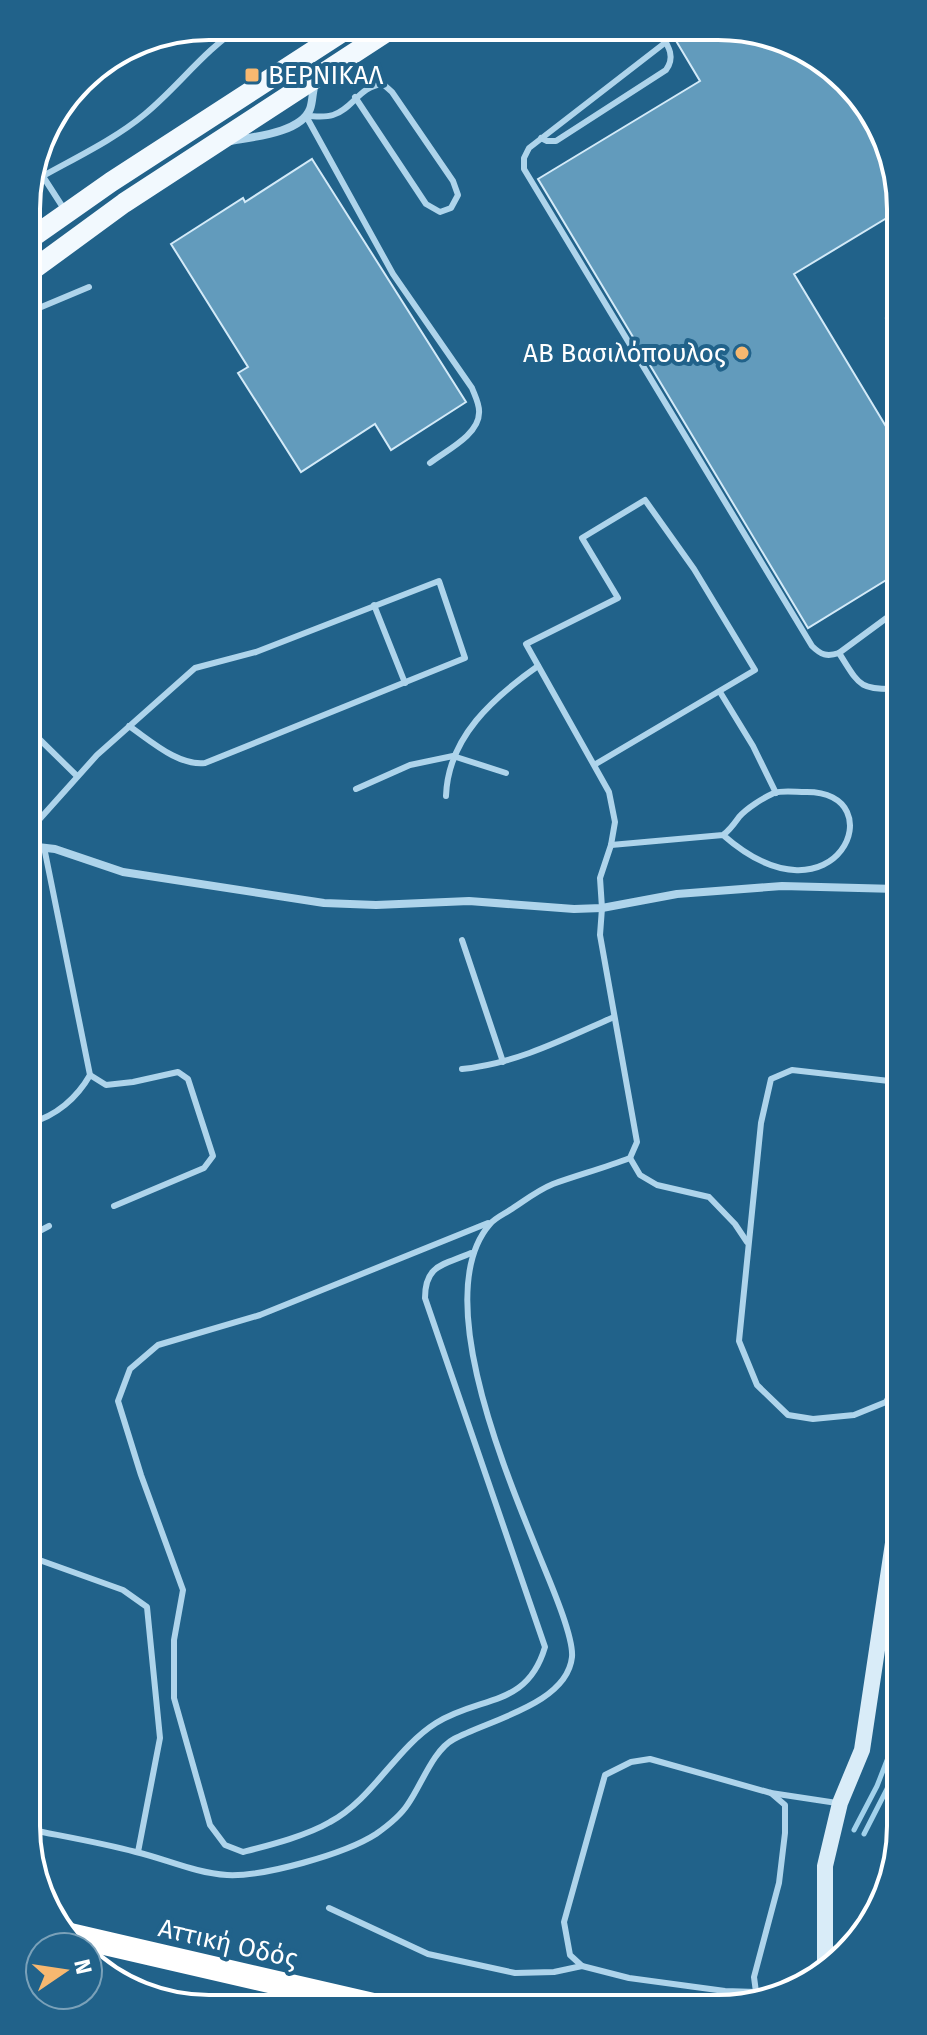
<svg xmlns="http://www.w3.org/2000/svg" width="927" height="2035" font-family="'Fira Sans',sans-serif">
	<style>
		.lines { fill: none; stroke-linecap: round; stroke-linejoin: round }
		.stream { stroke: #a2d2ec; stroke-width: 5 }
		.building { fill: #629bbc; stroke: #d3eaf8; stroke-width: 2 }
		.lane { stroke: #aed4eb; stroke-width: 6 }
		.street { stroke: #aed4eb; stroke-width: 8 }
		.secondary { stroke: #d9ecf8; stroke-width: 16 }
		.primary { stroke: #f2f9fe; stroke-width: 20 }
		.highway { stroke: #fff; stroke-width: 24 }
		.rail { stroke: #fff; stroke-width: 5; stroke-dasharray: 14 6; stroke-linecap: butt }
		.poi-dot { fill: #f7b870; stroke: #21628a; stroke-width: 3 }
		.labels { text-anchor: middle; stroke-width: 8; stroke-linejoin: round; paint-order: stroke }
		.poi-label { font-size: 26px; fill: #fff; stroke: #21628a; text-anchor: start }
		.street-label { font-size: 26px; fill: #fff; stroke: #21628a }
		.rim { fill: none; stroke: #fff; stroke-width: 4 }
	</style>
	<rect width="100%" height="100%" fill="#21628a"/>
	<g class="lines">
		<g class="stream">
			<path d="M854,1830l23,-44 16,-41 7,-56"/>
			<path d="M864,1834l23,-45 13,-37"/>
		</g>
	</g>
	<g class="building">
		<path d="M669,29h84l86,43 56,90v51l-101,61 102,169v131l-88,54 -270,-449 162,-98z"/>
		<path d="M312,159l154,243 -75,48 -16,-26 -74,48 -63,-99 10,-6 -77,-123 72,-46 2,4z"/>
	</g>
	<g class="lines">
		<g class="lane">
			<path d="M666,42l-137,106 -5,10v11l288,477c9,9 15,11 27,7l57,-42"/>
			<path d="M306,116l87,158 79,114c3,8 8,17 7,25 0,22 -34,38 -49,50"/>
			<path d="M306,116c8,0 18,2 27,-1 20,-6 26,-29 50,-31l9,8 61,89 5,14 -7,13 -11,4 -14,-8 -71,-107"/>
			<path d="M541,138l6,3h9l110,-71c11,-15 0,-27 -8,-41"/>
			<path d="M35,164l29,45"/>
			<path d="M43,176c34,-19 72,-37 102,-62 34,-28 59,-64 97,-88"/>
			<path d="M895,300c-10,13 -9,23 0,38"/>
			<path d="M27,313l62,-26"/>
			<path d="M374,605l31,78"/>
			<path d="M839,653c20,31 19,37 57,36"/>
			<path d="M720,692l33,54 23,47"/>
			<path d="M28,728l49,48"/>
			<path d="M356,789l54,-24 43,-9 53,17"/>
			<path d="M446,796c2,-59 48,-99 92,-130"/>
			<path d="M29,831l68,-76 98,-87 61,-16 183,-71 26,77 -260,105c-27,3 -54,-22 -76,-37"/>
			<path d="M611,845l112,-10c7,-5 11,-11 16,-18 8,-9 24,-19 35,-24 8,-3 22,-1 31,-1 92,-2 32,143 -82,43"/>
			<path d="M462,940l41,122"/>
			<path d="M462,1069c56,-6 102,-30 152,-52"/>
			<path d="M90,1075l16,10 27,-3 45,-10 10,7 25,77 -9,12 -90,38"/>
			<path d="M898,1082l-106,-12 -21,9 -10,44 -22,218 18,44 31,30 25,4 41,-4 32,-13 13,-23"/>
			<path d="M30,1123c26,-7 47,-25 60,-48l-46,-228"/>
			<path d="M630,1158l10,17 17,10 52,12 26,27 12,18"/>
			<path d="M30,1236l19,-10"/>
			<path d="M471,1253c-27,12 -46,11 -46,45l120,349c-18,61 -64,48 -109,76 -41,26 -63,76 -106,99 -24,14 -60,23 -87,30l-18,-7 -15,-20 -36,-127v-58l9,-50 -42,-115 -23,-74 12,-32 28,-24 102,-30 228,-92"/>
			<path d="M31,1557l92,33 24,17 13,131 -22,114"/>
			<path d="M32,1830c35,7 70,13 104,22 30,7 59,21 91,23 36,2 118,-21 149,-41 10,-7 25,-19 32,-30 13,-18 25,-54 46,-65 35,-19 113,-35 118,-82 2,-22 -26,-84 -35,-107 -30,-75 -108,-256 -47,-326 5,-6 14,-10 20,-14 14,-9 28,-20 43,-26 25,-9 51,-16 77,-26l7,-16 -37,-207 2,-27 -2,-30 11,-33 4,-23 -6,-30 -83,-148 92,-46 -36,-60 63,-38 49,69 61,101 -161,95"/>
			<path d="M329,1908l99,46 87,19 39,-1 28,-6"/>
			<path d="M756,1992l-31,-1 -96,-13 -47,-12 -12,-11 -6,-33 41,-147 26,-13 19,-3 121,34 66,10"/>
			<path d="M768,2001l-12,-9 -2,-15 25,-94 6,-50v-28l-14,-12"/>
		</g>
		<g class="street">
			<path d="M230,141c22,-4 71,-8 80,-32 3,-8 2,-17 5,-25"/>
			<path d="M29,846l26,3 68,23 201,31 52,2 93,-4 105,8 28,-1 75,-14 105,-8 115,3"/>
		</g>
		<path class="secondary" d="M825,1966v-100l15,-63 22,-53 37,-247"/>
		<g class="primary">
			<path d="M27,241l84,-59 239,-155"/>
			<path d="M27,274l97,-71 270,-176"/>
		</g>
		<path class="highway" d="M70,1935l303,70"/>
		<path class="rail" d="M136,1987l85,18"/>
	</g>
	<g class="poi-dot">
		<rect x="244" y="67" width="16" height="16" rx="4"/>
		<circle cx="742" cy="353" r="8"/>
	</g>
	<g class="labels">
		<g class="poi-label">
			<text x="268" y="84">ΒΕΡΝΙΚΑΛ</text>
			<text x="726" y="362" text-anchor="end">ΑΒ Βασιλόπουλος</text>
		</g>
		<g class="street-label">
			<text transform="translate(228 1943) rotate(13)" y="9">Αττική Οδός</text>
		</g>
	</g>
	<path d="M0 0H927V2035H0ZM209 40H718A169 169 0 0 1 887 209V1826A169 169 0 0 1 718 1995H209A169 169 0 0 1 40 1826V209A169 169 0 0 1 209 40Z" fill="#21628a" fill-rule="evenodd"/>
	<path class="rim" d="M209 40H718A169 169 0 0 1 887 209V1826A169 169 0 0 1 718 1995H209A169 169 0 0 1 40 1826V209A169 169 0 0 1 209 40Z"/>
	<g transform="translate(64 1971) rotate(77)"><circle r="38" fill="#21628a" stroke="#7aa1b9" stroke-width="2"/>
	<path d="M0-6L14 30L0 20L-14 30Z" fill="#f7b870"/>
	<text y="-12" font-size="22" font-weight="bold" text-anchor="middle" fill="#ffffff">N</text>
	</g>
</svg>
